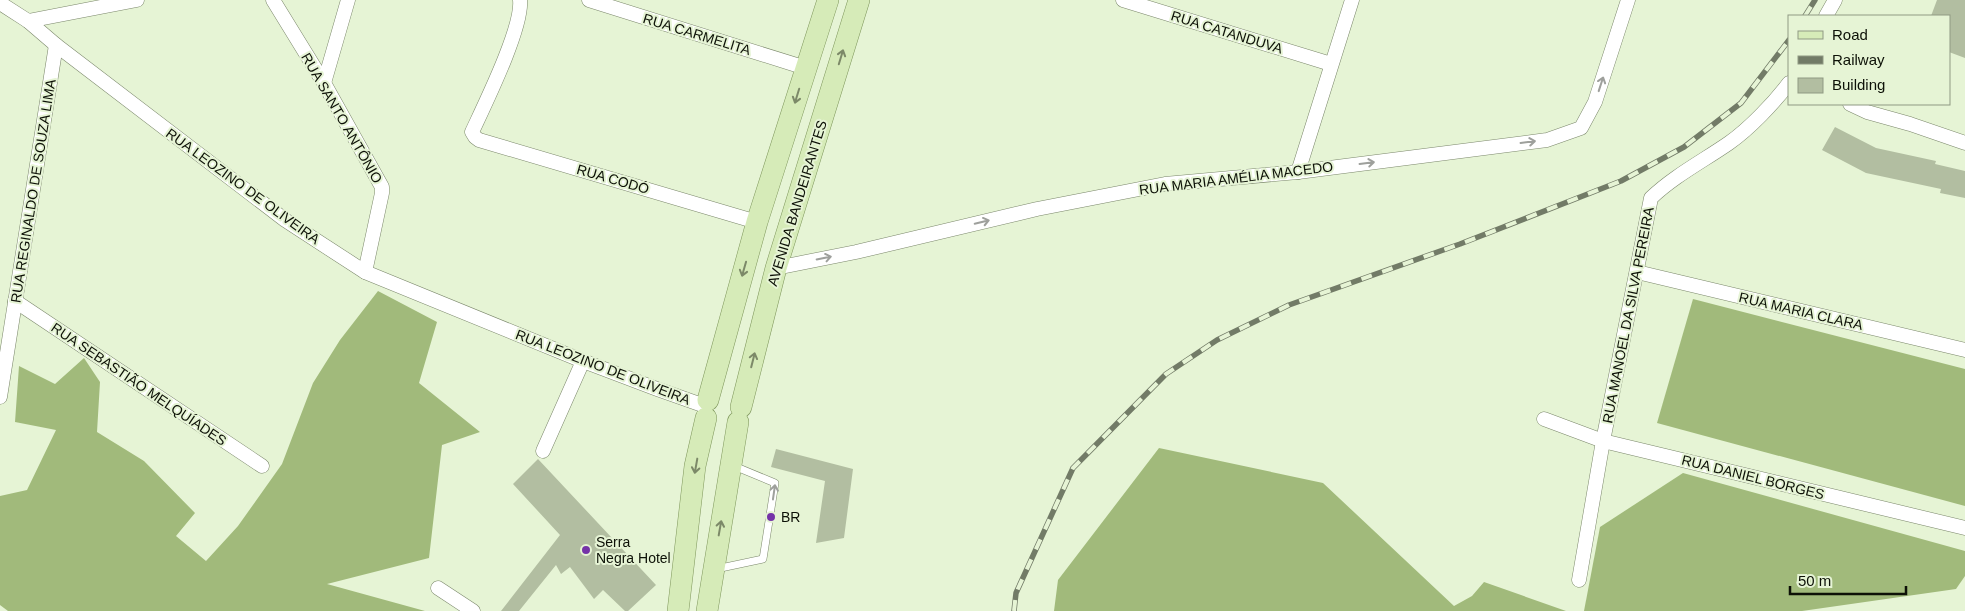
<svg xmlns="http://www.w3.org/2000/svg" width="1965" height="611" font-family="Arial,sans-serif">
	<style>
		.forest { fill: #a1ba7b }
		.building { fill: #b2bea1 }
		.lines { fill: none; stroke-linecap: round; stroke-linejoin: round }
		.lane-casing { stroke: #7b876b; stroke-width: 8 }
		.street-casing { stroke: #7b876b; stroke-width: 15 }
		.primary-casing { stroke: #7e965b; stroke-width: 22 }
		.lane { stroke: #fff; stroke-width: 7 }
		.street { stroke: #fff; stroke-width: 14 }
		.primary { stroke: #d6ebb8; stroke-width: 21 }
		.rail-casing { stroke: #727b67; stroke-width: 5.5 }
		.rail { stroke: #e6f4d5; stroke-width: 4; stroke-dasharray: 11; stroke-linecap: butt }
		.oneway { stroke: #7c8968 }
		.oneway2 { stroke: #9ea09c }
		.poi-dot { fill: #7533a8; stroke: #e6f4d5; stroke-width: 2 }
		.labels { text-anchor: middle; stroke-width: 4; stroke-linejoin: round; paint-order: stroke }
		.street-label { font-size: 14px; fill: #0d1107; stroke: #e6f4d5 }
		.poi-label { font-size: 14px; fill: #0d1107; stroke: #e6f4d5; text-anchor: start }
	</style>
	<rect width="100%" height="100%" fill="#e6f4d5"/>
	<g class="forest">
		<path d="M378,291l59,31 -18,61 61,49 -38,13 -13,113 -102,26 98,27h-417l-8,-6v-109l27,-6 29,-60 -41,-8 4,-56 36,18 29,-26 16,24 -3,50 47,29 51,52 -19,23 30,25 32,-35 44,-62 31,-81 27,-43z"/>
		<path d="M1693,299l272,70v137l-308,-83z"/>
		<path d="M1159,448l164,35 131,123 18,-10 12,-14 82,29h-512l4,-31z"/>
		<path d="M1683,473l282,78v25l-9,13 -154,22h-218l16,-84z"/>
	</g>
	<g class="building">
		<path d="M1937,0h28v58l-16,-6v-36h-18z"/>
		<path d="M1835,127l41,21 60,13 -1,3 30,7v27l-25,-5 1,-4 -75,-16 -44,-23z"/>
		<path d="M776,449l77,20 -9,69 -28,5 9,-62 -54,-14z"/>
		<path d="M538,459l118,126 -28,26h-3l-22,-21 -9,9 -24,-32 -9,7 -5,-9 -37,46h-18l59,-76 -47,-51z"/>
	</g>
	<g class="lines">
		<g class="lane-casing">
			<path id="lane" d="M716,569l47,-10 12,-76 -41,-17"/>
		</g>
		<g class="street-casing">
			<g id="street">
				<path d="M273,0l51,83 58,104v6l-17,79"/>
				<path d="M520,0c3,27 -35,104 -48,132l3,5 4,3 278,82"/>
				<path d="M589,0l217,68"/>
				<path d="M1123,0l208,64"/>
				<path d="M0,3l28,18 28,24 229,175 80,52 218,89 74,28 48,17"/>
				<path d="M1826,16l9,-16"/>
				<path d="M28,21l109,-21"/>
				<path d="M324,83l24,-83"/>
				<path d="M1850,104l17,8 43,12 55,19"/>
				<path d="M1298,172l54,-172"/>
				<path d="M776,268l80,-16 181,-43 128,-25 133,-12 249,-32 34,-12 14,-26 33,-102"/>
				<path d="M1637,272l328,78"/>
				<path d="M15,301l247,165"/>
				<path d="M0,397l56,-352"/>
				<path d="M1544,419l59,22 362,87"/>
				<path d="M543,451l40,-90"/>
				<path d="M1579,580l24,-139 48,-243c23,-22 52,-37 78,-55 20,-14 45,-40 60,-60"/>
				<path d="M438,588l35,23"/>
			</g>
		</g>
		<g class="primary-casing">
			<g id="primary">
				<path d="M708,400l49,-178 71,-222"/>
				<path d="M741,407l35,-139 83,-268"/>
				<path d="M678,611l17,-145 11,-48"/>
				<path d="M707,611l31,-189"/>
			</g>
		</g>
		<use href="#lane" class="lane"/>
		<use href="#street" class="street"/>
		<use href="#primary" class="primary"/>
		<g class="rail-casing">
			<g id="rail">
				<path d="M1805,16l10,-16"/>
				<path d="M1014,611l2,-18 57,-125 93,-94 51,-34 72,-35 171,-61 161,-63 63,-34 57,-44 48,-63"/>
			</g>
		</g>
		<use href="#rail" class="rail"/>
	</g>
	<defs><path id="oneway-shaft" d="M-6 0H5M1.5-3L5.5 0L1.5 3" fill="none" stroke-width="1.6" stroke-linecap="round" stroke-linejoin="round" transform="scale(1.25)"/></defs>
	<g class="oneway">
		<use href="#oneway-shaft" transform="translate(841 57) rotate(-73)"/>
		<use href="#oneway-shaft" transform="translate(797 96) rotate(107)"/>
		<use href="#oneway-shaft" transform="translate(744 269) rotate(106)"/>
		<use href="#oneway-shaft" transform="translate(753 360) rotate(-76)"/>
		<use href="#oneway-shaft" transform="translate(696 466) rotate(100)"/>
		<use href="#oneway-shaft" transform="translate(720 528) rotate(-80)"/>
	</g>
	<g class="oneway2">
		<use href="#oneway-shaft" transform="translate(1601 84) rotate(-72)"/>
		<use href="#oneway-shaft" transform="translate(1528 142) rotate(-7)"/>
		<use href="#oneway-shaft" transform="translate(1367 163) rotate(-7)"/>
		<use href="#oneway-shaft" transform="translate(982 222) rotate(-13)"/>
		<use href="#oneway-shaft" transform="translate(824 258) rotate(-11)"/>
		<use href="#oneway-shaft" transform="translate(774 492) rotate(-82)"/>
	</g>
	<g class="poi-dot">
		<circle cx="771" cy="517" r="5"/>
		<circle cx="586" cy="550" r="5"/>
	</g>
	<g class="labels">
		<g class="street-label">
			<text transform="translate(1227 32) rotate(17)" y="5">RUA CATANDUVA</text>
			<text transform="translate(697 34) rotate(17)" y="5">RUA CARMELITA</text>
			<text transform="translate(342 118) rotate(60)" y="5">RUA SANTO ANTÔNIO</text>
			<text transform="translate(1236 178) rotate(-7)" y="5">RUA MARIA AMÉLIA MACEDO</text>
			<text transform="translate(613 179) rotate(16)" y="5">RUA CODÓ</text>
			<text transform="translate(243 186) rotate(36)" y="5">RUA LEOZINO DE OLIVEIRA</text>
			<text transform="translate(33 191) rotate(-81)" y="5">RUA REGINALDO DE SOUZA LIMA</text>
			<text transform="translate(797 203) rotate(-73)" y="5">AVENIDA BANDEIRANTES</text>
			<text transform="translate(1801 311) rotate(13)" y="5">RUA MARIA CLARA</text>
			<text transform="translate(1628 315) rotate(-79)" y="5">RUA MANOEL DA SILVA PEREIRA</text>
			<text transform="translate(603 367) rotate(21)" y="5">RUA LEOZINO DE OLIVEIRA</text>
			<text transform="translate(139 384) rotate(34)" y="5">RUA SEBASTIÃO MELQUÍADES</text>
			<text transform="translate(1753 477) rotate(14)" y="5">RUA DANIEL BORGES</text>
		</g>
		<g class="poi-label">
			<text x="781" y="522">BR</text>
			<text x="596" y="547">Serra<tspan x="596" dy="16">Negra Hotel</tspan></text>
		</g>
	</g>
	<rect x="1788" y="15" width="162" height="90" fill="#e6f4d5" stroke="#8f9983"/>
	<rect x="1798" y="31" width="25" height="8" fill="#d6ebb8" stroke="#8f9983"/>
	<text x="1832" y="40" font-size="15" fill="#0d1107">Road</text>
	<rect x="1798" y="56" width="25" height="8" fill="#727b67" stroke="#8f9983"/>
	<text x="1832" y="65" font-size="15" fill="#0d1107">Railway</text>
	<rect x="1798" y="78" width="25" height="15" fill="#b2bea1" stroke="#8f9983"/>
	<text x="1832" y="90" font-size="15" fill="#0d1107">Building</text>
	<path d="M1790 586v8h116v-8" fill="none" stroke="#0d1107" stroke-width="2.5"/>
	<text x="1798" y="586" font-size="15" fill="#0d1107" stroke="#e6f4d5" stroke-width="4" paint-order="stroke">50 m</text>
</svg>
